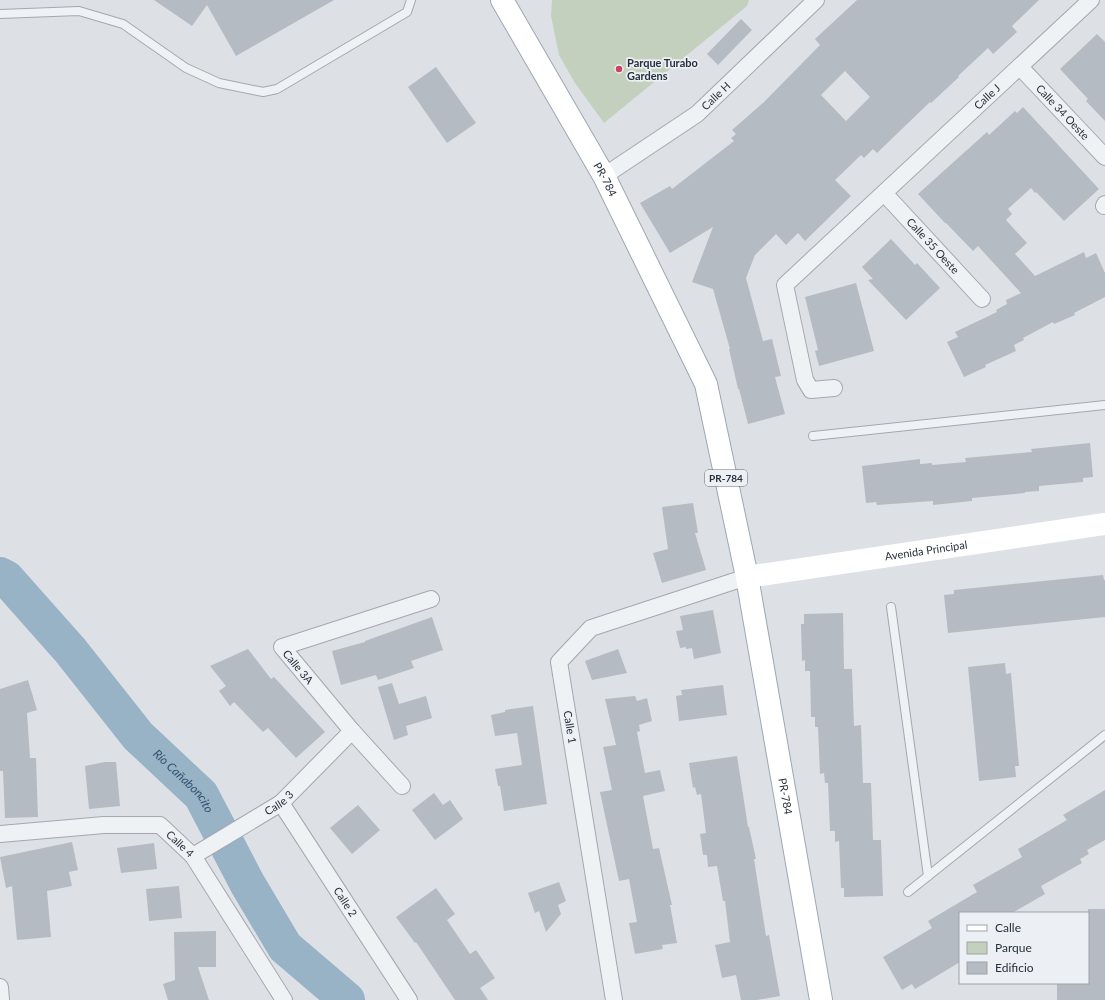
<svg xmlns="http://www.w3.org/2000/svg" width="1105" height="1000" font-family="Lato,sans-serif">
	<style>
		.green { fill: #c4d0be }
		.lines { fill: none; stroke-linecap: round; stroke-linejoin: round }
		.river { stroke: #98b2c6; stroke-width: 36 }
		.building { fill: #b4bbc3; fill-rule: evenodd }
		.lane-casing { stroke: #a3a8b0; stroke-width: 10 }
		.street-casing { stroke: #a3a8b0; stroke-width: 18 }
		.primary-casing { stroke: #9da7b2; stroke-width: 24 }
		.lane { stroke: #eff2f5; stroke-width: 8 }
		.street { stroke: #eff2f5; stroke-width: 16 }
		.secondary { stroke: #fff; stroke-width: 22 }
		.primary { stroke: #fff; stroke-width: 22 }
		.poi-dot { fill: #c94461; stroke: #ecf0f4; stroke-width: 1.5 }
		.labels { text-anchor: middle; stroke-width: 3.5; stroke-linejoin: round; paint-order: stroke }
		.shield { fill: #ecf0f4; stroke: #626a73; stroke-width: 1 }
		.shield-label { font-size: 10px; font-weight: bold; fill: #27303c }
		.poi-label { font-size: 11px; font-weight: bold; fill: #27303c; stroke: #ecf0f4; text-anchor: start }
		.street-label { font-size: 11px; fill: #27303c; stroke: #ecf0f4 }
		.water-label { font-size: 12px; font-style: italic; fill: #33526f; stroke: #ecf0f4 }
	</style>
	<rect width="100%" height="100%" fill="#dde1e6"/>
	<path class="green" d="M552,0h197l-2,6 -143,117 -29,-40 -16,-28 -8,-39z"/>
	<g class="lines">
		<path class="river" id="s1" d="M0,575l6,3 64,72 68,86 63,59 46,88 38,64 62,53"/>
	</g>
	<g class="building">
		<path d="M154,0h180l-98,56 -29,-51 -15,21z"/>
		<path d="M857,0h182l-27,26 5,6 -24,22 -5,-6 -30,28 1,1 -28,26 -1,-1 -53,51 -4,-4 -9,9 -3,-3 -26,25 16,16 -46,45 -7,-8 -12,12 -10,-11 -21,21 -9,23 17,63 9,-2 9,37 -6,1 10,37 -37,10 -9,-35h-1l-9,-40h1l-17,-60 -21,-7 21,-55 -43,26 -30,-50 30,-17 2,3 62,-48 -3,-3 5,-4 -4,-4 32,-28 56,-57 -5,-6zM845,71l25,26 -24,24 -25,-26z"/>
		<path d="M741,19l11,11 -34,35 -11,-11z"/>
		<path d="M1097,34l8,8v79l-19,-20 2,-2 -28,-30z"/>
		<path d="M436,67l40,56 -29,20 -39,-56z"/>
		<path d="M1023,107l76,82 -35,32 -28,-29 -1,1 -4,-5 -23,21 4,5 -6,6 21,23 -12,11 20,22 49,-24 2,6 10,-5 9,20v24l-31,16 1,2 -21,9 -1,-2 -30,16 1,2 -10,5 2,6 -31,14 1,2 -22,10 -17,-35 11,-5 -3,-5 42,-20 -1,-2 11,-6 -1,-4 15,-7 -43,-47 -5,5 -27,-28h-1l-27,-29 69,-62 2,3 26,-24 2,2z"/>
		<path d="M891,239l24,26 2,-2 23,25 -34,32 -38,-40 5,-1 -11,-12z"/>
		<path d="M856,283l18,68 -55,15 -4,-15 3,-1 -13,-53z"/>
		<path d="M1090,443l3,34 -10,1v4l-44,4v5l-14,1v1l-53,5v3l-39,4v-4l-56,4 -1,-3 -10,1 -4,-37 58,-7v5l12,-1v2l34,-3 -1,-4 67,-6 -1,-3z"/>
		<path d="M693,503l5,30h-3l11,37 -44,13 -9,-30 15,-4 -6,-42z"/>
		<path d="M1103,575l1,5h1v37l-157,16 -4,-38 10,-1v-4z"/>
		<path d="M713,610l8,43 -27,6 -2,-11 -6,1v-2l-6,1 -4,-17 7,-1 -3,-14z"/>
		<path d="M843,613l1,56h8l2,57 7,-1 2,58h8l2,57h8l2,56 -39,1v-9h-3l-2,-47 -4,1v-11h-5l-2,-48h-3l-1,-10 -4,1 -2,-47h-3v-10h-4l-1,-46h-5v-11l-3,1 -1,-37h3v-10z"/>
		<path d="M432,617l11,33 -32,11 3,7 -36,12 -2,-5 -35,10 -9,-34 33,-9v-1z"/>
		<path d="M248,649l23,30 3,-2 51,55 -29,26 -28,-30 -5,4 -29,-30 -4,4 -11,-15 7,-5 -16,-20z"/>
		<path d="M618,649l9,24 -35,7 -7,-19z"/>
		<path d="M1005,663l1,11 5,-1 8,93h-4l1,11 -37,4 -11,-114z"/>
		<path d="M28,680l9,30 -10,3 3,45h6l2,59 -33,1 -2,-47h-3v-82z"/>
		<path d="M392,683l7,21 27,-8 6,22 -26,8 2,9 -14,5 -16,-53z"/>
		<path d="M723,685l4,30 -48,6 -3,-25 6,-1 -1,-5z"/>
		<path d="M635,696l2,5 10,-3 5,23 -13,4 1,6 -3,1 8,41 15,-3 5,21 -22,5 10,53 6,-1 13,57h-2l7,38 -15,2 1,4 -28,5 -6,-31 8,-1 -8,-43 -10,2 -19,-89 12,-2 -9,-43 13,-2 -11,-46z"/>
		<path d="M533,706l14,98 -43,7 -4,-25h-2l-3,-17 27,-4 -5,-32 -22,3 -4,-21 14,-3v-2z"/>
		<path d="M737,756l11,71h1l7,32h-2l12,77 3,-1 11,61 -23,4h-16l-5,-25 -14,3 -7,-33 15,-3 -5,-41h-2l-6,-35 -9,1 -1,-12h-4l-3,-21 6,-1 -5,-39 -4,1 -2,-8 -2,1 -4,-25z"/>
		<path d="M105,762h11l4,44 -31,3 -4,-43z"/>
		<path d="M1105,790v50l-18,10 2,4 -9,5 2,4 -41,23 4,8 -33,19h-52v49l-45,27 -3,-5 -10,6 -19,-33 49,-29 -4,-7 49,-29 -4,-7 49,-28 -4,-8 49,-29 -4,-5z"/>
		<path d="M434,793l9,12 7,-5 13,19 -28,21 -23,-30z"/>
		<path d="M358,805l22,25 -28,24 -22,-26z"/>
		<path d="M72,842l6,28 -9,2 3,14 -25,5 4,46 -34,3 -5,-54 -6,2 -6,-31z"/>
		<path d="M154,843l3,26 -36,4 -4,-25z"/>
		<path d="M559,882l7,19 -8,4 3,9 -15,18 -7,-21 -4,2 -7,-20z"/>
		<path d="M179,886l3,32 -33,3 -3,-32z"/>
		<path d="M436,888l19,26 -8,6 23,34 6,-4 19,28 -15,10 8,12h-33l-39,-58 -1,1 -19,-26z"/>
		<path d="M1088,909h17v91h-48v-17h31z"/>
		<path d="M216,931v36h-18l11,33h-41l-5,-16 12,-4 -1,-48z"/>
	</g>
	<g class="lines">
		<g class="lane-casing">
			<g id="lane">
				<path d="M0,14l79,-3 44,13 63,44 33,15 44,9 14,-3 130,-77 4,-12"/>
				<path d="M813,436l292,-31"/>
				<path d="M891,607l37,269"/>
				<path d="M908,892l197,-157"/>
			</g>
		</g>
		<g class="street-casing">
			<g id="street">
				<path id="s2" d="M1020,67l85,90"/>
				<path id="s3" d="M604,176l93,-62 119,-114"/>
				<path id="s4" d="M884,193l98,106"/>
				<path d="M1104,206l1,-2"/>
				<path id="s5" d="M834,388l-23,2 -6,-10 -20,-95 306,-285"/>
				<path d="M402,786l-50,-55 -70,-84 149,-48"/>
				<path id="s6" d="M281,803l128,197"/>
				<path id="s7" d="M0,834l104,-9h56l33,31 91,144"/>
				<path id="s8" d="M193,856l88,-53 71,-72"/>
				<path d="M0,987l1,13"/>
				<path d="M614,1000l-55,-338 32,-34 156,-51"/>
			</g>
		</g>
		<g class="primary-casing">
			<g id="primary">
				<path id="s10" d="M502,0l102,176 102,208 41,193 74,423"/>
			</g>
		</g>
		<use href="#lane" class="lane"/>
		<use href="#street" class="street"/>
		<path class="secondary" id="s9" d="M747,577l358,-53"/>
		<use href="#primary" class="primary"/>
	</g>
	<circle class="poi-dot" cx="619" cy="69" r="4"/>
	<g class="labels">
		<rect class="shield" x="705" y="470" width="42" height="16" rx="3"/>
		<g class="shield-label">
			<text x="726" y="482">PR-784</text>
		</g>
		<g class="poi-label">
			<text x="627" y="67">Parque Turabo<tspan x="627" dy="13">Gardens</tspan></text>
		</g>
		<g class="street-label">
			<text dy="4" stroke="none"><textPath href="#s3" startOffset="138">Calle H</textPath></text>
			<text dy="4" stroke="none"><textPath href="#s5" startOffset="408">Calle J</textPath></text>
			<text dy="4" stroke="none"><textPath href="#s2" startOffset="62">Calle 34 Oeste</textPath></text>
			<text dy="4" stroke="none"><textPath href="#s10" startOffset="207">PR-784</textPath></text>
			<text dy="4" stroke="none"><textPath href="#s4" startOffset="72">Calle 35 Oeste</textPath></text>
			<text dy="4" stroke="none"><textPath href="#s9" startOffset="181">Avenida Principal</textPath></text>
			<text transform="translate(298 667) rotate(50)" y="4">Calle 3A</text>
			<text transform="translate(570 727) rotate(81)" y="4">Calle 1</text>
			<text dy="4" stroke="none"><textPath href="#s10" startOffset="855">PR-784</textPath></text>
			<text dy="4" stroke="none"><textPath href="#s8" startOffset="101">Calle 3</textPath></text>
			<text dy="4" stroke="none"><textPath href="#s7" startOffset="188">Calle 4</textPath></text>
			<text dy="4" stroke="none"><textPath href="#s6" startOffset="118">Calle 2</textPath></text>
		</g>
		<g class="water-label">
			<text dy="4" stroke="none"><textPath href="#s1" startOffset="277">Río Cañaboncito</textPath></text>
		</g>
	</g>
	<rect x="959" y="912" width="130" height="72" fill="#ecf0f4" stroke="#9da3aa"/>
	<rect x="967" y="925" width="20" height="6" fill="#ffffff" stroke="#9da3aa"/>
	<text x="995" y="932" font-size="12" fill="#27303c">Calle</text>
	<rect x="967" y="942" width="20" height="12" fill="#c4d0be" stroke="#9da3aa"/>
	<text x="995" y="952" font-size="12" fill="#27303c">Parque</text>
	<rect x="967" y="962" width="20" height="12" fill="#b4bbc3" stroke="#9da3aa"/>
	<text x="995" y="972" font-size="12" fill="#27303c">Edificio</text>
</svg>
